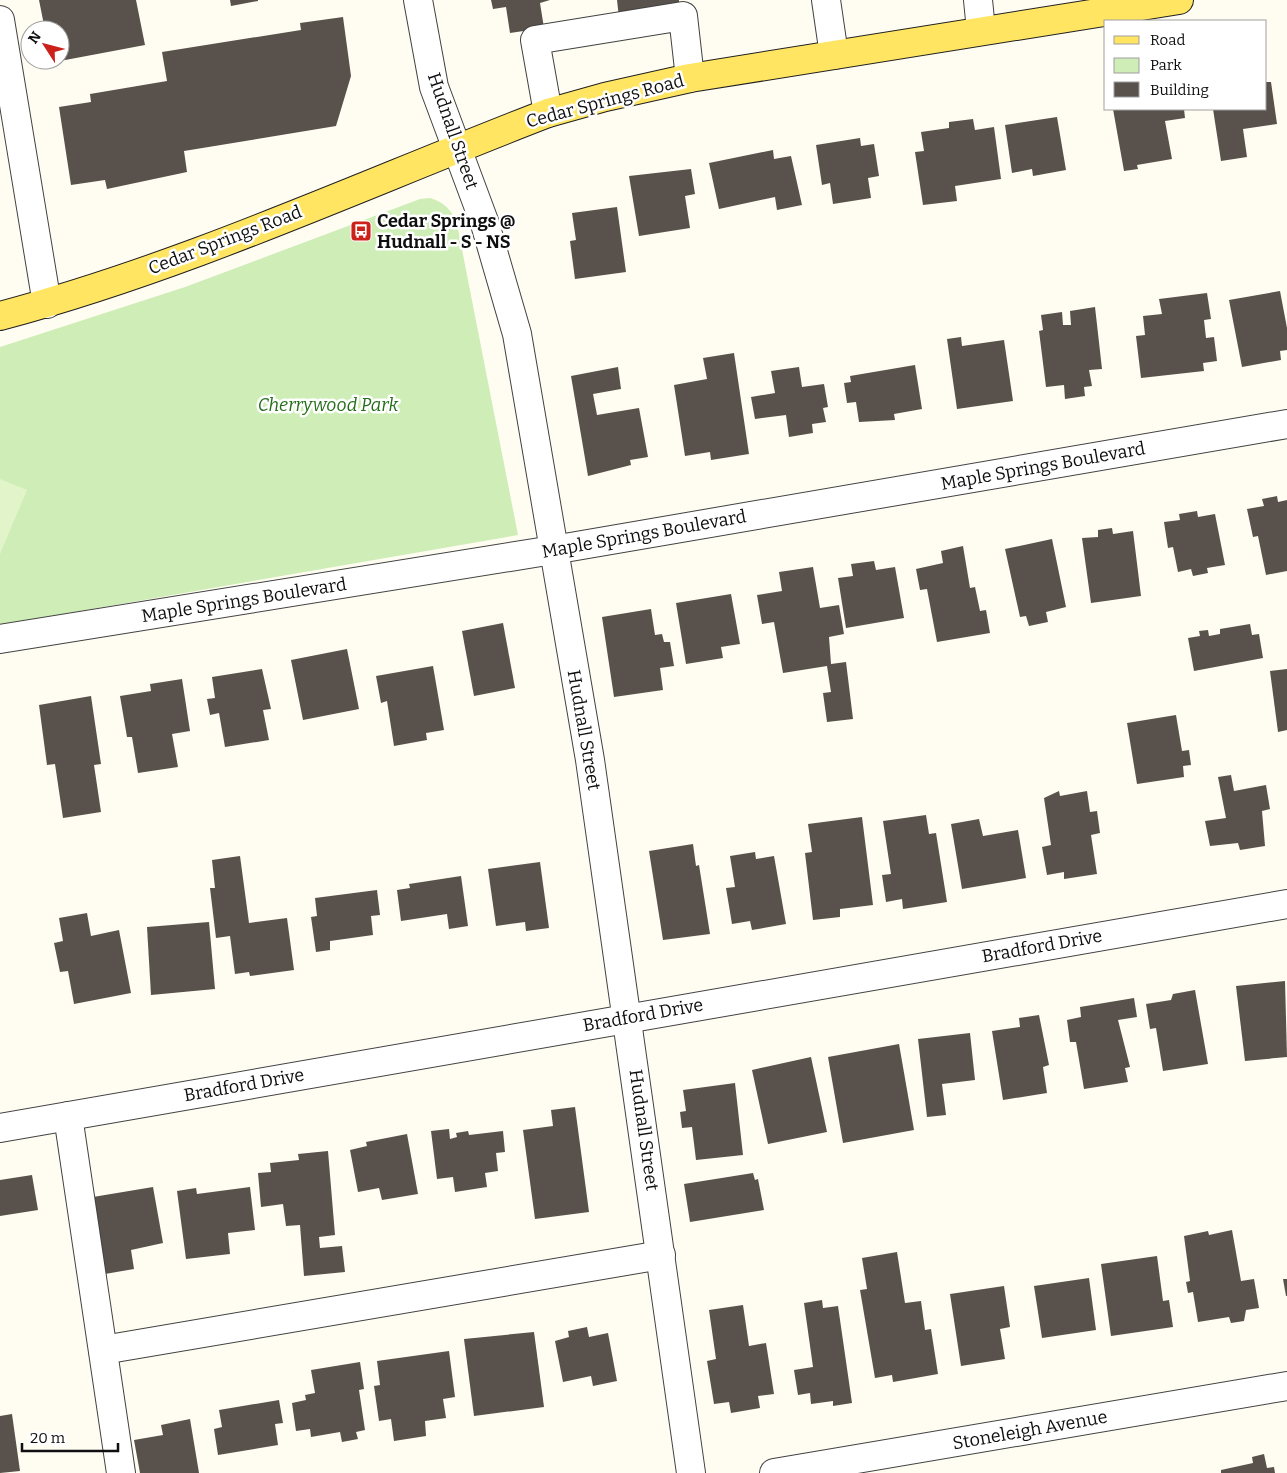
<svg xmlns="http://www.w3.org/2000/svg" width="1287" height="1473" font-family="Bitter,serif">
	<style>
		.green { fill: #cfedb7 }
		.pitch { fill: #e2f4ca }
		.building { fill: #59514b }
		.lines { fill: none; stroke-linecap: round; stroke-linejoin: round }
		.minor-casing { stroke: #424242; stroke-width: 30 }
		.major-casing { stroke: #202020; stroke-width: 30 }
		.minor { stroke: #fff; stroke-width: 28 }
		.major { stroke: #ffe562; stroke-width: 28 }
		.labels { text-anchor: middle; stroke-width: 5; stroke-linejoin: round; paint-order: stroke }
		.street-label { font-size: 18px; fill: #0f0f0f; stroke: #fff }
		.poi-label { font-size: 18px; font-weight: bold; fill: #0f0f0f; stroke: #fff; text-anchor: start }
		.park-label { font-size: 18px; font-style: italic; fill: #246d19; stroke: #fff }
	</style>
	<rect width="100%" height="100%" fill="#fffdf2"/>
	<path class="green" d="M430,198c14,4 22,12 27,26l61,311 -518,90v-278l185,-60 235,-88z"/>
	<path class="pitch" d="M0,479l27,11 -27,64z"/>
	<g class="building">
		<path d="M39,0h97l9,45 -85,16v-31h-15z"/>
		<path d="M230,0h28v1l-27,5z"/>
		<path d="M491,0h59l-10,3 4,25 -34,5 -4,-26 -13,2z"/>
		<path d="M617,0h62v4l-60,14z"/>
		<path d="M343,17l8,59 -15,50 -152,25 3,21 -80,17 -2,-9 -34,5 -12,-78 32,-5 -1,-8 77,-13 -5,-29 139,-22 -1,-7z"/>
		<path d="M1266,82h5l6,42 -34,5 4,28 -26,4 -8,-52h53z"/>
		<path d="M1113,109h71l1,9 -20,3 7,38 -35,6 1,4 -14,2z"/>
		<path d="M1057,117l9,53 -33,6 -1,-7 -20,4 -7,-48z"/>
		<path d="M973,119l2,11 19,-3 7,52 -46,7 2,15 -34,4 -8,-53 9,-1 -3,-19 28,-4v-6z"/>
		<path d="M860,138l1,8 13,-2 5,32 -11,2 3,20 -38,6 -3,-21 -8,2 -6,-40z"/>
		<path d="M773,150l1,9 17,-3 11,49 -25,5 -2,-13 -56,12 -10,-46z"/>
		<path d="M691,169l4,25 -10,2 5,32 -51,8 -10,-60z"/>
		<path d="M617,207l9,65 -51,7 -5,-38 6,-1 -4,-27z"/>
		<path d="M1280,291l7,37v22l-7,1 1,9 -39,7 -13,-67z"/>
		<path d="M1207,293l4,26 -7,1 2,18 8,-1 3,24 -14,2 1,8 -63,7 -5,-42 9,-1 -2,-19 19,-2 -3,-15z"/>
		<path d="M1095,307l7,62 -13,1 3,16 -8,1 1,9 -20,3 -1,-14 -18,2 -7,-56 4,-1 -2,-15 21,-3 1,13h8l-1,-14z"/>
		<path d="M961,337l1,9 42,-6 9,61 -56,8 -10,-70z"/>
		<path d="M734,353l15,101 -38,6 -1,-8 -25,4 -11,-71 33,-6 -4,-21z"/>
		<path d="M915,365l7,44 -28,5 1,6 -36,2 -3,-20 -9,1 -3,-20 7,-1 -1,-6z"/>
		<path d="M618,367l3,22 -28,5 4,21 42,-7 9,49 -18,3 1,5 -43,11 -17,-100z"/>
		<path d="M799,367l3,20 22,-3 4,23 -5,1 3,14 -14,2 1,9 -24,4 -3,-22 -31,4 -4,-22 24,-4 -4,-22z"/>
		<path d="M1277,496l1,6 9,-2v71l-21,4 -8,-39 -5,1 -6,-28 17,-3 -2,-7z"/>
		<path d="M1197,511l1,6 17,-3 10,51 -18,3 1,5 -15,3 -2,-7 -13,3 -5,-25 -5,1 -4,-26 16,-2 -1,-6z"/>
		<path d="M1112,528l1,6 20,-3 8,65 -50,7 -9,-65 16,-1v-7z"/>
		<path d="M1052,539l14,68 -20,5 2,10 -19,4 -3,-10 -6,1 -15,-68z"/>
		<path d="M963,546l7,42 5,-1 5,24 6,-1 4,23 -53,9 -10,-53 -7,1 -4,-21 27,-6 -2,-12z"/>
		<path d="M874,561l2,9 19,-3 9,51 -58,10 -8,-50 15,-2 -2,-12z"/>
		<path d="M813,567l7,41 19,-3 5,29 -15,3 2,27 15,-2 7,57 -26,3 -4,-29 8,-1 -4,-26 -44,7 -9,-51 -12,2 -5,-29 25,-4 -3,-19z"/>
		<path d="M731,594l9,50 -19,3 2,11 -37,6 -10,-61z"/>
		<path d="M651,609l4,26 7,-1 2,8h6l4,24 -14,2 3,22 -49,7 -12,-80z"/>
		<path d="M503,623l12,65 -41,8 -12,-65z"/>
		<path d="M1250,624l2,11 7,-1 4,24 -69,13 -6,-33 12,-2 -1,-5 9,-1 1,6 11,-2v-5z"/>
		<path d="M347,649l12,60 -56,11 -12,-60z"/>
		<path d="M433,666l11,64 -18,3 1,7 -33,6 -7,-45 -6,2 -5,-27z"/>
		<path d="M262,669l9,40 -8,1 6,30 -44,7 -6,-34 -9,2 -3,-16 8,-1 -3,-21z"/>
		<path d="M1287,669v61l-9,2 -8,-61z"/>
		<path d="M182,679l8,52 -18,3 6,33 -40,6 -6,-36h-5l-7,-41 31,-5 -1,-7z"/>
		<path d="M91,696l10,68 -7,1 7,47 -38,6 -8,-54 -8,1 -8,-60z"/>
		<path d="M1176,715l6,36 7,-1 2,15 -8,1 1,11 -47,7 -10,-61z"/>
		<path d="M1231,775l3,16 32,-6 4,24 -8,2 3,35 -25,4 -2,-7 -28,3 -5,-25 21,-3 -8,-41z"/>
		<path d="M1059,791l1,5 27,-5 3,21 7,-1 3,22 -9,2 6,39 -33,5v-7l-17,3 -5,-28 9,-2 -7,-47z"/>
		<path d="M926,815l3,19 7,-1 11,69 -44,7 -1,-10 -16,3 -4,-27 9,-1 -8,-53z"/>
		<path d="M862,817l11,88 -33,4v8l-27,3 -8,-67 7,-1 -4,-28z"/>
		<path d="M979,819l4,17 35,-6 8,48 -64,11 -11,-65z"/>
		<path d="M693,844l3,22 3,-1 11,69 -47,6 -14,-89z"/>
		<path d="M755,852l1,7 18,-3 12,68 -34,6 -2,-9 -18,3 -6,-36 9,-1 -5,-31z"/>
		<path d="M240,856l9,67 38,-5 7,52 -44,6 -1,-4 -14,2 -5,-38 -14,2 -6,-50h5l-3,-28z"/>
		<path d="M540,862l9,66 -23,3 -1,-9 -29,4 -8,-57z"/>
		<path d="M461,876l7,50 -19,3 -2,-15 -46,7 -4,-31 13,-2 -1,-4z"/>
		<path d="M377,890l3,25 -9,1 2,19 -43,6v9l-14,2 -5,-35 6,-1 -2,-18z"/>
		<path d="M87,913l4,23 28,-6 12,63 -57,11 -6,-33 -8,1 -6,-29 9,-2 -4,-23z"/>
		<path d="M209,922l6,67 -64,6 -4,-68z"/>
		<path d="M1285,981l2,76 -42,4 -9,-75z"/>
		<path d="M1195,990l13,74 -45,7 -7,-43 -6,1 -4,-25 25,-4 2,-6z"/>
		<path d="M1134,998l3,19 -19,3 12,47 -5,1 3,14 -44,7 -8,-47h-6l-3,-22 14,-3 -1,-10z"/>
		<path d="M1039,1015l10,50 -6,2 4,26 -44,7 -11,-69 28,-4 -1,-9z"/>
		<path d="M970,1033l5,47 -33,4 4,31 -19,2 -9,-78z"/>
		<path d="M899,1044l15,86 -71,13 -15,-86z"/>
		<path d="M811,1057l16,75 -59,12 -16,-74z"/>
		<path d="M735,1083l8,72 -47,5 -4,-33 -10,1 -2,-16 6,-1 -3,-21z"/>
		<path d="M575,1107l14,105 -54,7 -12,-89 30,-4 -2,-16z"/>
		<path d="M449,1129l1,10 7,-2 -1,-4 12,-2 1,4 34,-4 2,21 -9,1 2,18 -13,2 2,14 -32,5 -2,-15 -16,2 -6,-48z"/>
		<path d="M407,1134l11,60 -36,6 -3,-12 -21,4 -8,-42 17,-4 -1,-4z"/>
		<path d="M328,1151l7,84 -16,2 1,11 22,-2 3,26 -41,4 -4,-51 -14,1 -3,-22 -22,3 -3,-34 13,-1 -1,-9 29,-3 -1,-6z"/>
		<path d="M753,1173l2,7 3,-1 6,31 -74,12 -6,-38z"/>
		<path d="M32,1175l6,35 -38,6v-36z"/>
		<path d="M153,1187l10,56 -32,7 3,19 -35,6 -12,-77z"/>
		<path d="M250,1187l5,43 -27,3 2,21 -44,5 -9,-68 19,-3 1,6z"/>
		<path d="M1232,1230l9,51 13,-2 5,29 -13,2 -2,11 -13,2 -2,-6 -31,5 -5,-30 -5,1 -2,-11 4,-1 -6,-45 24,-5 1,4z"/>
		<path d="M897,1252l8,51 16,-2 4,29 6,-1 7,45 -45,8 -1,-7 -17,3 -15,-88 7,-1 -5,-31z"/>
		<path d="M1157,1256l6,45 6,-1 4,27 -62,9 -10,-72z"/>
		<path d="M1089,1278l7,52 -54,8 -8,-52z"/>
		<path d="M1283,1279h4v17h-1z"/>
		<path d="M1004,1286l6,41 -10,2 5,30 -44,7 -11,-72z"/>
		<path d="M822,1300l1,8 15,-2 14,97 -19,3v-5l-22,3 -1,-11 -12,2 -4,-25 19,-3 -9,-64z"/>
		<path d="M743,1305l6,41 17,-3 8,51 -16,2 2,12 -29,5 -2,-11 -15,2 -7,-43 9,-2 -7,-49z"/>
		<path d="M587,1327l2,10 19,-4 9,48 -24,5 -2,-10 -28,6 -8,-41 14,-4 -1,-6z"/>
		<path d="M534,1332l10,75 -70,9 -10,-77z"/>
		<path d="M449,1351l6,46 -12,2 3,19 -21,3 1,15 -32,5 -3,-22 -12,2 -5,-35 6,-1 -3,-24z"/>
		<path d="M360,1362l4,27 -5,1 6,40 -9,2 2,7 -16,3 -2,-10 -29,5 -1,-8 -14,2 -4,-28 14,-3 -1,-5 10,-2 -4,-23z"/>
		<path d="M279,1400l4,23 -8,1 3,21 -60,10 -4,-26 8,-2 -3,-17z"/>
		<path d="M12,1414l8,57 -20,2v-57z"/>
		<path d="M190,1419l9,54h-59l-6,-33 29,-5 -2,-10z"/>
		<path d="M1264,1454l3,14 7,-1 1,6h-54v-3l32,-7 -1,-6z"/>
	</g>
	<g class="lines">
		<g class="minor-casing">
			<g id="minor">
				<path d="M418,0l16,87 51,137 32,110 73,426 101,713"/>
				<path d="M826,0l8,55"/>
				<path d="M978,0l3,30"/>
				<path d="M0,20l47,284"/>
				<path d="M548,113l-13,-73 148,-24 7,62"/>
				<path d="M0,639l553,-89 734,-126"/>
				<path d="M68,1116l53,357"/>
				<path d="M0,1128l1287,-224"/>
				<path d="M103,1350l558,-95"/>
				<path d="M774,1473l513,-87"/>
			</g>
		</g>
		<g class="major-casing">
			<path id="major" d="M0,316c188,-50 366,-133 548,-203l57,-16 85,-19 489,-78"/>
		</g>
		<use href="#minor" class="minor"/>
		<use href="#major" class="major"/>
	</g>
	<defs>
		<g id="bus-square" transform="scale(1.125)"><rect x="-9" y="-9" width="18" height="18" rx="4" fill="#cc211b" stroke="#fff"/><path d="M-5-6H5V4H4V6H2V4H-2V6H-4V4H-5ZM-3.5-4V0h7V-4ZM-3.5 1.2v1.5H-2V1.2ZM2 1.2v1.5H3.5V1.2Z" fill="#fff"/></g>
	</defs>
	<g fill-rule="evenodd">
		<use href="#bus-square" x="361" y="231"/>
	</g>
	<g class="labels">
		<g class="street-label">
			<text transform="translate(605 101) rotate(-15)" y="6">Cedar Springs Road</text>
			<text transform="translate(453 131) rotate(71)" y="6">Hudnall Street</text>
			<text transform="translate(225 240) rotate(-21)" y="6">Cedar Springs Road</text>
			<text transform="translate(1043 466) rotate(-10)" y="6">Maple Springs Boulevard</text>
			<text transform="translate(644 534) rotate(-10)" y="6">Maple Springs Boulevard</text>
			<text transform="translate(244 600) rotate(-9)" y="6">Maple Springs Boulevard</text>
			<text transform="translate(584 730) rotate(80)" y="6">Hudnall Street</text>
			<text transform="translate(1042 946) rotate(-10)" y="6">Bradford Drive</text>
			<text transform="translate(643 1015) rotate(-10)" y="6">Bradford Drive</text>
			<text transform="translate(244 1085) rotate(-10)" y="6">Bradford Drive</text>
			<text transform="translate(644 1130) rotate(82)" y="6">Hudnall Street</text>
			<text transform="translate(1030 1430) rotate(-10)" y="6">Stoneleigh Avenue</text>
		</g>
		<g class="poi-label">
			<text x="377" y="227">Cedar Springs @<tspan x="377" dy="21">Hudnall - S - NS</tspan></text>
		</g>
		<g class="park-label">
			<text x="328" y="411">Cherrywood Park</text>
		</g>
	</g>
	<rect x="1104" y="20" width="162" height="90" fill="#ffffff" stroke="#9f9f9f"/>
	<rect x="1114" y="36" width="25" height="8" fill="#ffe562" stroke="#9f9f9f"/>
	<text x="1150" y="45" font-size="15" fill="#0f0f0f">Road</text>
	<rect x="1114" y="58" width="25" height="15" fill="#cfedb7" stroke="#9f9f9f"/>
	<text x="1150" y="70" font-size="15" fill="#0f0f0f">Park</text>
	<rect x="1114" y="82" width="25" height="15" fill="#59514b" stroke="#9f9f9f"/>
	<text x="1150" y="95" font-size="15" fill="#0f0f0f">Building</text>
	<g transform="translate(45 45) rotate(306)"><circle r="24" fill="#ffffff" stroke="#9f9f9f"/>
	<path d="M0-4L9 19L0 12L-9 19Z" fill="#cc211b"/>
	<text y="-8" font-size="14" font-weight="bold" text-anchor="middle" fill="#0f0f0f">N</text>
	</g>
	<path d="M22 1443v8h96v-8" fill="none" stroke="#0f0f0f" stroke-width="2.5"/>
	<text x="30" y="1443" font-size="15" fill="#0f0f0f" stroke="#ffffff" stroke-width="4" paint-order="stroke">20 m</text>
</svg>
